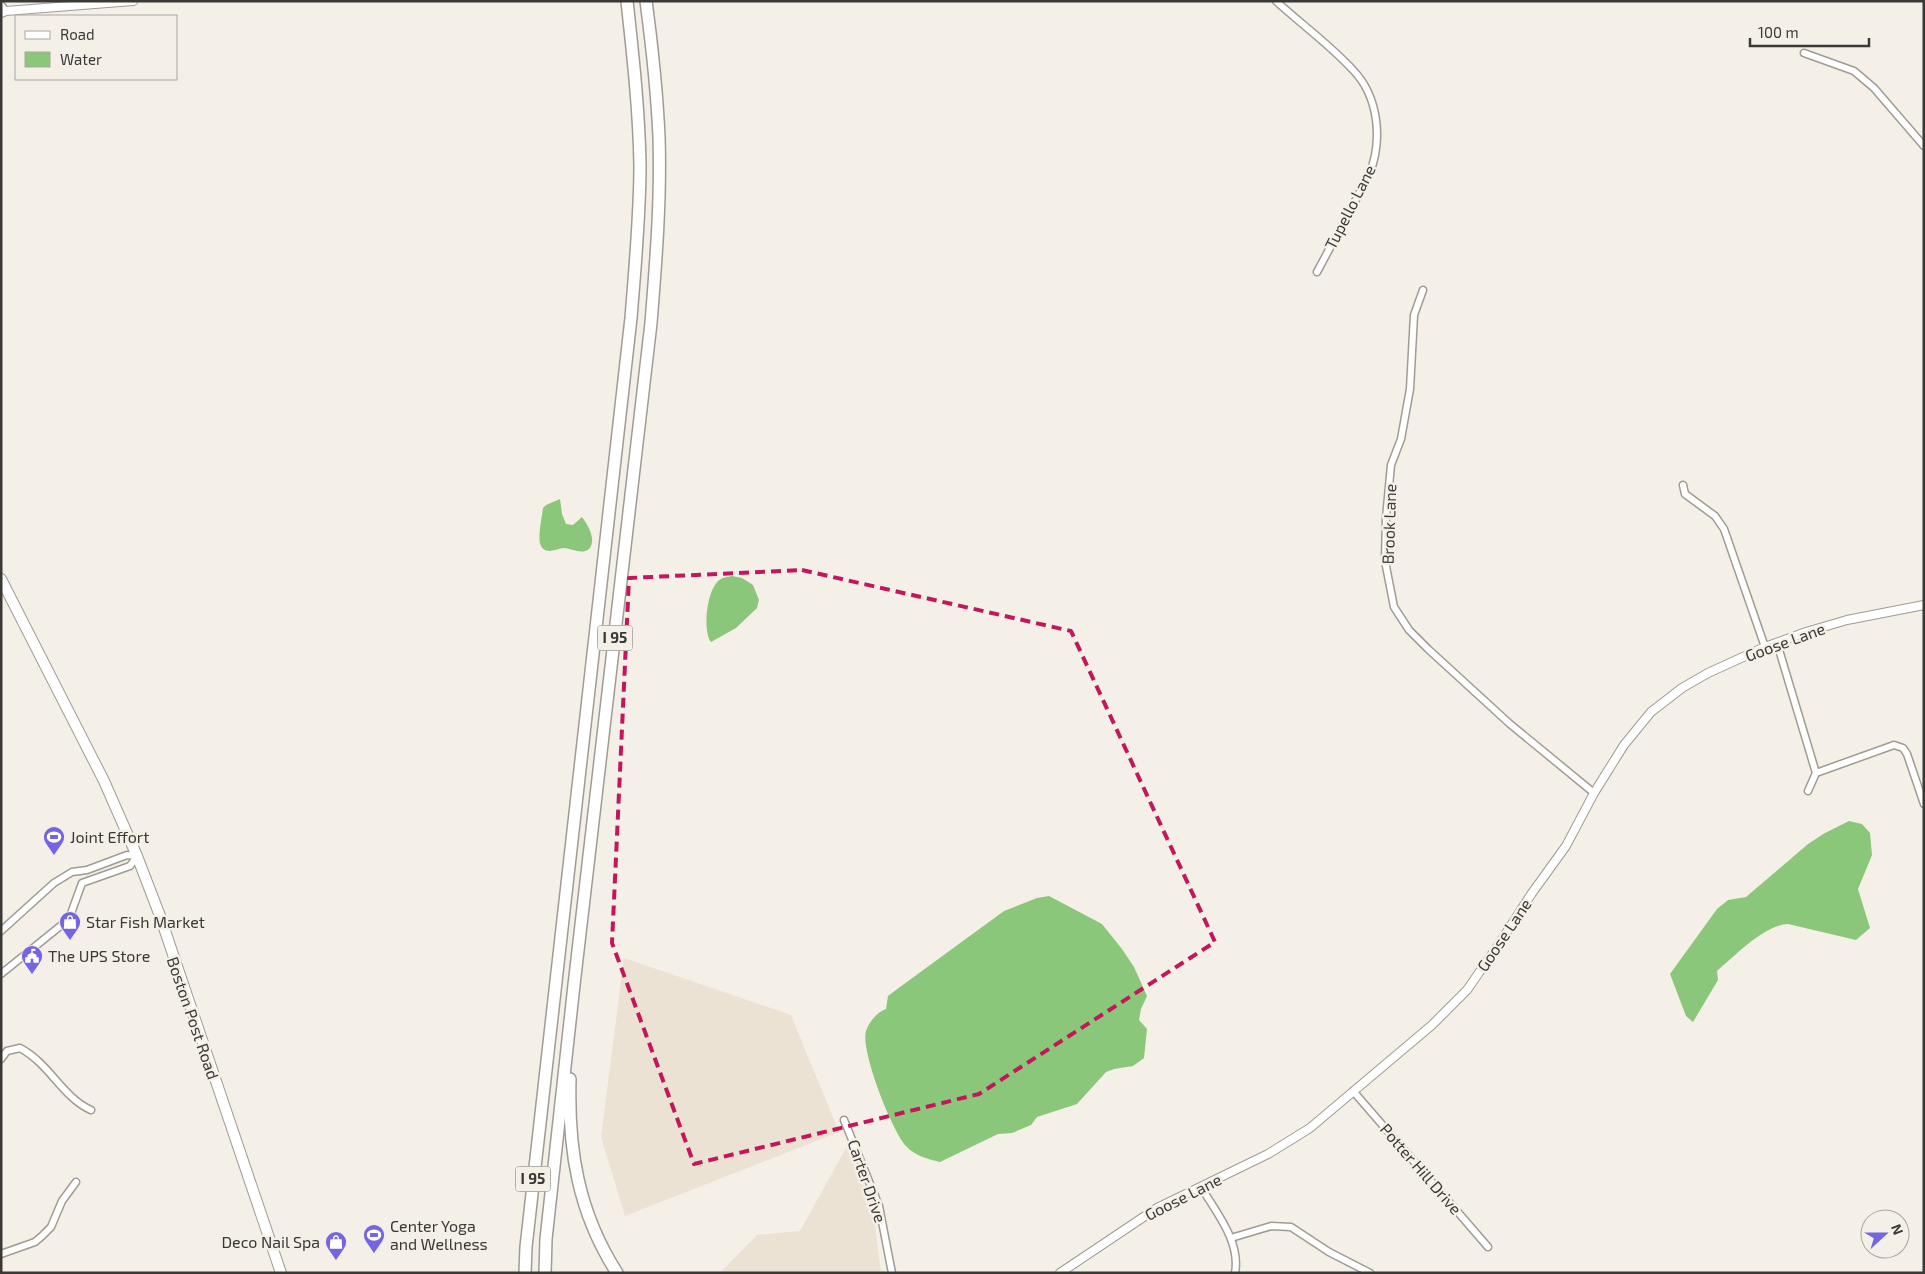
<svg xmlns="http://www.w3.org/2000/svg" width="1925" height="1274" font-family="'Exo 2',sans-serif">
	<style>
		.built { fill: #ece2d4 }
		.water { fill: #8bc77a }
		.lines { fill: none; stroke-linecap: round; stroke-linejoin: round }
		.minor-casing { stroke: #a09b94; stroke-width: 9 }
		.tertiary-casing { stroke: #a09b94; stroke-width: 10 }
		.primary-casing { stroke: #a09b94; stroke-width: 12 }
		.motorway-casing { stroke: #a09b94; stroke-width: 14 }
		.minor { stroke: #fff; stroke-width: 6 }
		.tertiary { stroke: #fff; stroke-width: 8 }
		.primary { stroke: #fff; stroke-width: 10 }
		.motorway { stroke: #fff; stroke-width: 11 }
		.marked { fill: none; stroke: #c2185b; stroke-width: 4; stroke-dasharray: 10 6; stroke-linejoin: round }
		.labels { text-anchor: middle; stroke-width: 5; stroke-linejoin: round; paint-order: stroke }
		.shield { fill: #f4efe7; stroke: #72706b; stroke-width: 1 }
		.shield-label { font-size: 15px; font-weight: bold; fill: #3b3936 }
		.street-label { font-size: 16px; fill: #3b3936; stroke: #f4efe7 }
		.poi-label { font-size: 16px; fill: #3b3936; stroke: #f4efe7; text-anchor: start }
	</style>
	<rect width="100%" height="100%" fill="#f4efe7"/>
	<g class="built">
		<path d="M624,958l167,57 48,117 -214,84 -24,-79z"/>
		<path d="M846,1148l18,40 11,37 6,48h-161l37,-38 43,-4z"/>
	</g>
	<g class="water">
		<path d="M560,499l2,15 4,10 7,1 9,-8c5,7 13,19 9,29 -5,11 -20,2 -28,2 -7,1 -17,7 -22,-2 -4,-7 1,-29 2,-38l3,-3z"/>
		<path d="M732,576l10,2 11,7 6,15 -2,8 -21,20 -25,14c-9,-12 -4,-56 10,-63 3,-2 8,-2 11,-3z"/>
		<path d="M1849,821l13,3 8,9 2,22 -14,34 12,39 -14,12 -68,-16c-24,1 -53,32 -71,47l1,9 -25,42 -7,-6 -16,-42 47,-65 11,-9 18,-3 62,-53 17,-11z"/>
		<path d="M1049,896l53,28 20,25 12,18 13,29 -6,13 -2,11 8,9 -3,29 -11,8 -19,3 -8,3 -29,32 -40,13 -6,8 -19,8 -14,1 -58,28c-12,-3 -25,-6 -34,-16 -14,-15 -46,-96 -40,-115 3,-9 11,-19 20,-22l2,-13 12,-9 104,-76 33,-13z"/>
	</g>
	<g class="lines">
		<g class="minor-casing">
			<g id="minor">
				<path d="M1276,1c25,23 54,44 77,69 26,27 30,71 16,105l-52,97"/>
				<path d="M1,5l5,6"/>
				<path d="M1804,53l50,18 20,17 50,58"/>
				<path d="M1423,290l-9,25 -4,74 -9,50 -10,26 -5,53 -1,43 9,46 15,23 19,19 82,75 84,69"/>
				<path d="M1683,485l2,9 30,22 9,13 41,118"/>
				<path d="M1777,643l39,130 78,-28 9,3 4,6 17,50"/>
				<path d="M1808,791l8,-18"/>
				<path d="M1,931l53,-48 18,-11 15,-2 40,-15 10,1 -7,10 -48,17 -13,36 -68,55"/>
				<path d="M1,1059l6,-8 13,-3c30,16 43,50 71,62"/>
				<path d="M1353,1091l135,156"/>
				<path d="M844,1120l35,86 13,67"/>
				<path d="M1201,1187c15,25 40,55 34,86"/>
				<path d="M1231,1238l40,-12 20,1 38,25 41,21"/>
				<path d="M1,1254l34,-12 7,-6 9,-9 11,-26 14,-19"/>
			</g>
		</g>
		<g class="tertiary-casing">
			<g id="tertiary">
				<path d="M1,13l5,-2 127,-10"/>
				<path d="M1060,1273l97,-65 111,-54 42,-26 122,-103 35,-35 34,-49 31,-48 34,-47 28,-53 30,-48 27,-33 31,-24 26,-15 57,-26 41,-15 41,-12 77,-15"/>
			</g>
		</g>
		<g class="primary-casing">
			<path id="primary" d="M1,579l103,202 33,75 23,60 121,357"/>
		</g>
		<g class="motorway-casing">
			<g id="motorway">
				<path d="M570,1079c-2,71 8,133 47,194"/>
				<path d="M525,1273l1,-26 105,-929c4,-51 9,-102 9,-153 -1,-55 -7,-109 -13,-164"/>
				<path d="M545,1273l1,-34 28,-254 77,-662c5,-62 10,-124 8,-186 -2,-45 -7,-91 -13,-136"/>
			</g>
		</g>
		<use href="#minor" class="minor"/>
		<use href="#tertiary" class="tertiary"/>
		<use href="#primary" class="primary"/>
		<use href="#motorway" class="motorway"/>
	</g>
	<path class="marked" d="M802,570l269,61 144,311 -236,152 -285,70 -82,-221 17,-365z"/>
	<defs>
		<g id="stadium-pin" transform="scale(1.125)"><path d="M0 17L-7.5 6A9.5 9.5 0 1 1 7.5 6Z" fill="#7465e0" stroke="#f4efe7"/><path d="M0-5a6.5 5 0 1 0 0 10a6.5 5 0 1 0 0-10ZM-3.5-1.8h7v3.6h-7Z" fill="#fff"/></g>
		<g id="shop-pin" transform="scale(1.125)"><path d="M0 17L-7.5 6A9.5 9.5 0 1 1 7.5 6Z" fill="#7465e0" stroke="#f4efe7"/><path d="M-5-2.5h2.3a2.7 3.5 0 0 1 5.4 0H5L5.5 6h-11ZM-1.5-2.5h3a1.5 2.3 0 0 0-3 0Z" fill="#fff"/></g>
		<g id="civic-pin" transform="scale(1.125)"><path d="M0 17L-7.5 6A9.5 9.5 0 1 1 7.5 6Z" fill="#7465e0" stroke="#f4efe7"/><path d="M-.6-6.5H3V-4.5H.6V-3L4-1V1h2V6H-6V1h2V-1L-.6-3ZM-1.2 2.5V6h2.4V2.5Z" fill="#fff"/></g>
	</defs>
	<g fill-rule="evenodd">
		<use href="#stadium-pin" x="54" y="837"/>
		<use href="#shop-pin" x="70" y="922"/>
		<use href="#civic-pin" x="32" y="956"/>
		<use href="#stadium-pin" x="374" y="1235"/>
		<use href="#shop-pin" x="336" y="1242"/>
	</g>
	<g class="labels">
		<g class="shield">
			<rect x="597.5" y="625.5" width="35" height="25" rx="4"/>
			<rect x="515.5" y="1166.5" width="35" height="25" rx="4"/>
		</g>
		<g class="shield-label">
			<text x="615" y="643">I 95</text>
			<text x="533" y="1184">I 95</text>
		</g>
		<g class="street-label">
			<text transform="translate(1350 207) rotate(-63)" y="6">Tupello Lane</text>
			<text transform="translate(1389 524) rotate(-88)" y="6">Brook Lane</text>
			<text transform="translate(1785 642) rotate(-20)" y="6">Goose Lane</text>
			<text transform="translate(1504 935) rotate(-56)" y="6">Goose Lane</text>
			<text transform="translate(193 1018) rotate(71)" y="6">Boston Post Road</text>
			<text transform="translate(1421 1169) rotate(49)" y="6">Potter Hill Drive</text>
			<text transform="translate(867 1181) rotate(71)" y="6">Carter Drive</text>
			<text transform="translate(1183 1197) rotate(-27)" y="6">Goose Lane</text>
		</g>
		<g class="poi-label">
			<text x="70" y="843">Joint Effort</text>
			<text x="86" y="928">Star Fish Market</text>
			<text x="48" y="962">The UPS Store</text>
			<text x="390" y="1232">Center Yoga<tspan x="390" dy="18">and Wellness</tspan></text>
			<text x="320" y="1248" text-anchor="end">Deco Nail Spa</text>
		</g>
	</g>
	<rect width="1925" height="1274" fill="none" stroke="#3b3936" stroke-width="5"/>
	<rect x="15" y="15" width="162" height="65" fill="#f4efe7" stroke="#aaa6a0"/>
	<rect x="25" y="31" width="25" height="8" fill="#ffffff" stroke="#aaa6a0"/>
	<text x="60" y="40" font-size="15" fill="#3b3936">Road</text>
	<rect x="25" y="52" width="25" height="15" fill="#8bc77a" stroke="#aaa6a0"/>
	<text x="60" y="65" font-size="15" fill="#3b3936">Water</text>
	<g transform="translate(1885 1234) rotate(69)"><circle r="24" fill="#f4efe7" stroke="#aaa6a0"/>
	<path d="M0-4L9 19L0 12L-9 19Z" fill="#7465e0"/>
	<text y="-8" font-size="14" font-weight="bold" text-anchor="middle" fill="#3b3936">N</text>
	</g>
	<path d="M1750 38v8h119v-8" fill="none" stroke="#3b3936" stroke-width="2.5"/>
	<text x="1758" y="38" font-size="15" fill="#3b3936" stroke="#f4efe7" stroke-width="4" paint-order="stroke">100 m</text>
</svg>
